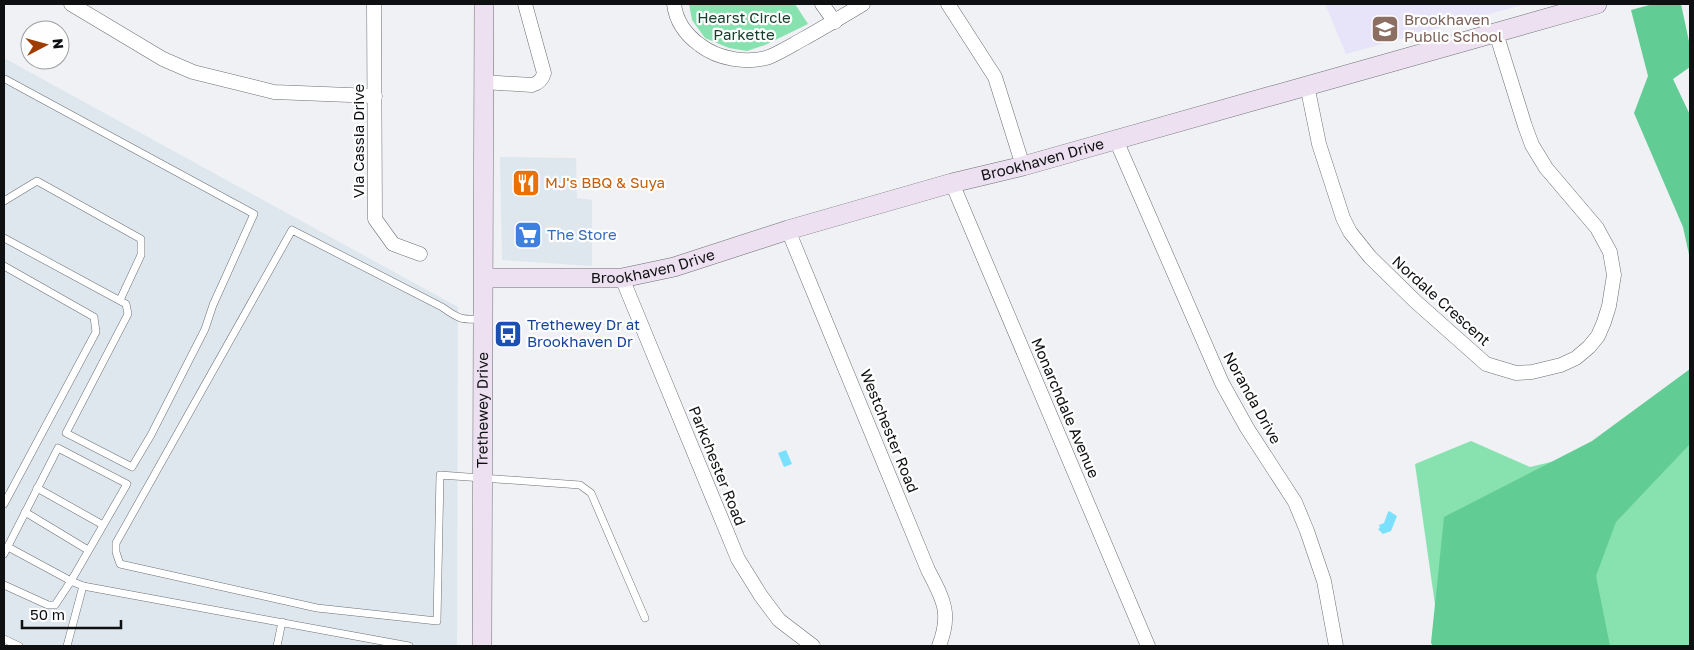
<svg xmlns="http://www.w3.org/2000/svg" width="1694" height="650" font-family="'Golos Text',sans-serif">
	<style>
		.built { fill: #dee7ee }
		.education { fill: #e7e4fa }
		.green { fill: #88e2b0 }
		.forest { fill: #61cc94 }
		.water { fill: #7be0fd }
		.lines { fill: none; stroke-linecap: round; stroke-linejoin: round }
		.lane-casing { stroke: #6c6f71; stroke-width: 8 }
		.street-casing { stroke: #6c6f71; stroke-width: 15 }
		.secondary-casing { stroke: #6c6f71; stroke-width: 20 }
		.lane { stroke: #fff; stroke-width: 7 }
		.street { stroke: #fff; stroke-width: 14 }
		.secondary { stroke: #ece0f1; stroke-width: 19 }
		.labels { text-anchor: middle; stroke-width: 4.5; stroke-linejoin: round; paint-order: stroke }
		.park-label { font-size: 15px; fill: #15422c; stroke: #fefeff }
		.education-label { font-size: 15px; fill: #785e54; stroke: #fefeff; text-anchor: start }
		.street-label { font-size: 15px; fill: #0f1011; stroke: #fefeff }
		.food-label { font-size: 15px; fill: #c56008; stroke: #fefeff; text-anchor: start }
		.shop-label { font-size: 15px; fill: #366cbe; stroke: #fefeff; text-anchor: start }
		.transit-label { font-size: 15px; fill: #164399; stroke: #fefeff; text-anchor: start }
	</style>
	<rect width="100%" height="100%" fill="#eff1f4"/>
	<g class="built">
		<path d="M4,58l454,249 -1,339h-453z"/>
		<path d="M500,157l76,1 1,40 15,2v66l-90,-6z"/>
	</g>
	<path class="education" d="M1325,4h200l-179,50z"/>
	<g class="green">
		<path d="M689,4h106l13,20 -43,21 -18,6 -18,-3 -24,-10 -13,-18z"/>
		<path d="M1690,381v265h-247l-4,-13 -24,-169 56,-23 59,26 75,-18z"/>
	</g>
	<g class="forest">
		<path d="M1653,4h28l9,42v21l-17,12 17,36v144l-7,-32 -49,-114 14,-37 -17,-66z"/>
		<path d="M1690,369v75l-74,78 -20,54 14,70h-177l-2,-3 13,-126 148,-76z"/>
	</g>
	<g class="water">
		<path d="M786,450l6,14 -8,3 -6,-14z"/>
		<path d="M1389,511l8,5 -6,15 -8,3 -5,-5 2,-1 -1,-3 5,-2 4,-11z"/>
	</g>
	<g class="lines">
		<g class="lane-casing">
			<g id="lane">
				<path d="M4,201l33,-20 104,58v16l-21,45"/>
				<path d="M4,238l122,66 2,10 -62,119 66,34 19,-32 54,-106 8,-24 41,-91 -249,-135"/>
				<path d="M4,266l90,51 2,15 -92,172"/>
				<path d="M481,319c-20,1 -22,0 -39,-12l-150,-77 -176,313v9l4,12 197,44 120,13 3,-146 140,10 11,8 54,125"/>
				<path d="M37,488l66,37"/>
				<path d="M25,512l63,38"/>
				<path d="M8,547l63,34 12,5 326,60"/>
				<path d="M4,554l54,-106 69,36 -56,97 -16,24h-7l-44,-20"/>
				<path d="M4,639l15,7"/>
				<path d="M67,646l16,-60"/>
				<path d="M277,646l5,-24"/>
			</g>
		</g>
		<g class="street-casing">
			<g id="street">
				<path d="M71,4l92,55 30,13 81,20 101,4"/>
				<path d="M374,4l1,215 18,25 27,10"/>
				<path d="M674,4c2,17 12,31 26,41 18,14 47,19 69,12 12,-5 23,-12 34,-18 20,-11 40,-23 60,-35"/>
				<path d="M822,4l13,18"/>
				<path d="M948,4l47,73 28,89"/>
				<path d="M483,82l49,3c7,-2 10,-5 12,-12l-19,-69"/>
				<path d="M1307,85l12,59 24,74 7,14 20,25 45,44 71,63 30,9 16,-1 29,-7 15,-7 13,-11 9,-11 6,-14 5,-16 5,-31 -4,-23 -13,-24 -51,-60 -14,-23 -7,-19 -29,-93"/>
				<path d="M1116,140l106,243 25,45 48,74 12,29 17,50 12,65"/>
				<path d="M952,183l196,463"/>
				<path d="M788,230l140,340c15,29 24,43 11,76"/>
				<path d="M622,278l116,281 23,37 18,24 34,26"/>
			</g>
		</g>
		<g class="secondary-casing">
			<g id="secondary">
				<path id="s1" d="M484,278h138l52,-11 114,-37 164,-47 71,-17 574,-162"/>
				<path id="s2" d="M482,646l2,-642"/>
			</g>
		</g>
		<use href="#lane" class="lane"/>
		<use href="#street" class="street"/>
		<use href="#secondary" class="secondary"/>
	</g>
	<defs>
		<g id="school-square" transform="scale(1.4375)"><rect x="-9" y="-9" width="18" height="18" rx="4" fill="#8d6e63" stroke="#fefeff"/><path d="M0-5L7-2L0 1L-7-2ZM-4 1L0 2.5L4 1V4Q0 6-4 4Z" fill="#fff"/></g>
		<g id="restaurant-square" transform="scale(1.4375)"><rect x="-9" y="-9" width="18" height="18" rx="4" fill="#e8710a" stroke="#fefeff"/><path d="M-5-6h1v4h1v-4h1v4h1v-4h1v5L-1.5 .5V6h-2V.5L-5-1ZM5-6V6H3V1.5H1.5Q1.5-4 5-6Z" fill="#fff"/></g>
		<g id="supermarket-square" transform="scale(1.4375)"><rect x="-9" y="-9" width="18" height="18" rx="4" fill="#3f7fe0" stroke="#fefeff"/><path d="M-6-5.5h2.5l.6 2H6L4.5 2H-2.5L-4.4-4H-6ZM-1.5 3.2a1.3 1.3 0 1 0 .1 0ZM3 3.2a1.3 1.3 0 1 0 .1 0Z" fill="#fff"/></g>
		<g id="bus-square" transform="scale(1.4375)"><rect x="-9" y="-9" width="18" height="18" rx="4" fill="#1a4fb4" stroke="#fefeff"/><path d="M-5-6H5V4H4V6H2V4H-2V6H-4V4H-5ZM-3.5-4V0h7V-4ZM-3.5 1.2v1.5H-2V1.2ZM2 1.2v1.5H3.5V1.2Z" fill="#fff"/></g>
	</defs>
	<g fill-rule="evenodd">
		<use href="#school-square" x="1385" y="29"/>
		<use href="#restaurant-square" x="526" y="183"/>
		<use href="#supermarket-square" x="528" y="235"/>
		<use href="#bus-square" x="508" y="334"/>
	</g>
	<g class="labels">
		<g class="park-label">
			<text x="744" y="23">Hearst Circle<tspan x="744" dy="17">Parkette</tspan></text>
		</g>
		<g class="education-label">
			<text x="1404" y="25">Brookhaven<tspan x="1404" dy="17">Public School</tspan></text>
		</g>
		<g class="street-label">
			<text transform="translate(359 141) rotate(-90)" y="5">Via Cassia Drive</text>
			<text dy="5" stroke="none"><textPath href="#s1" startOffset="575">Brookhaven Drive</textPath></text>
			<text dy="5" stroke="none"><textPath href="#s1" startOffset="170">Brookhaven Drive</textPath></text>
			<text transform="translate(1441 301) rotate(42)" y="5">Nordale Crescent</text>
			<text transform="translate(1252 398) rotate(61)" y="5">Noranda Drive</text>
			<text transform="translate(1065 408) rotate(67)" y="5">Monarchdale Avenue</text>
			<text dy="5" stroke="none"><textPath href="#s2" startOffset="236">Trethewey Drive</textPath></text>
			<text transform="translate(889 431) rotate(68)" y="5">Westchester Road</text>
			<text transform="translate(717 466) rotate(68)" y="5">Parkchester Road</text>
		</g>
		<g class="food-label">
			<text x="545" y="188">MJ's BBQ &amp; Suya</text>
		</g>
		<g class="shop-label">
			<text x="547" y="240">The Store</text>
		</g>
		<g class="transit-label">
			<text x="527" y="330">Trethewey Dr at<tspan x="527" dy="17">Brookhaven Dr</tspan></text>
		</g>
	</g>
	<rect width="1694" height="650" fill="none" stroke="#0f1011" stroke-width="10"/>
	<g transform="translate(45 45) rotate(84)"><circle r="24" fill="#fefeff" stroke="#9e9fa0"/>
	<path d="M0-4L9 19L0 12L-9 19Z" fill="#9f3c00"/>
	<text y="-8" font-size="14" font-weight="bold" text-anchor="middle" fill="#0f1011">N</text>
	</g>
	<path d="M22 620v8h99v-8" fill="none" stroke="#0f1011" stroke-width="2.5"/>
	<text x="30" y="620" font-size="15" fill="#0f1011" stroke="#fefeff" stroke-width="4" paint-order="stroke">50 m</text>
</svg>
